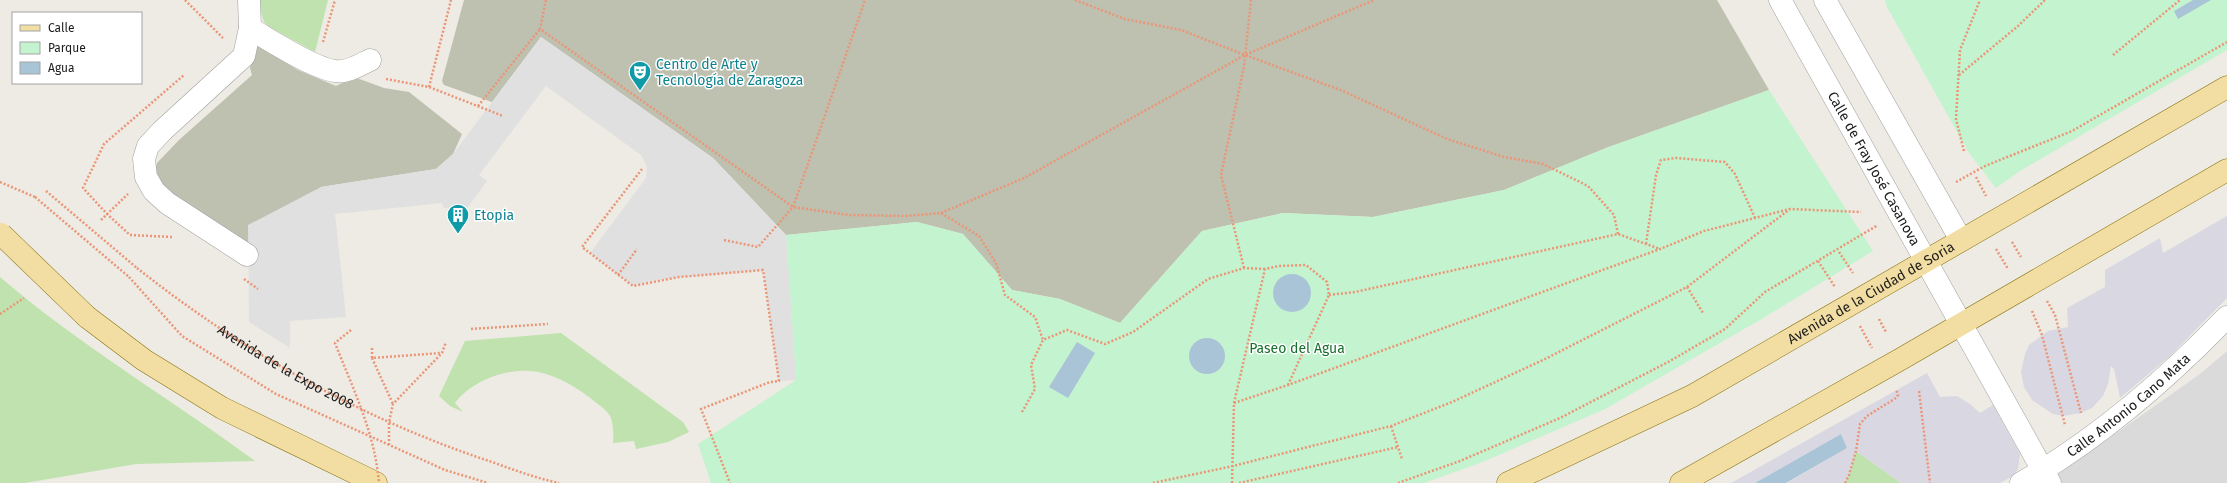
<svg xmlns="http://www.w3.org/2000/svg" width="2227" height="483" font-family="'Fira Sans',sans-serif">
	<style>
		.residential { fill: #dadada }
		.construction { fill: #bec0b0 }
		.grass { fill: #bfe2ae }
		.park { fill: #c4f3cf }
		.parking { fill: #e0e0e0 }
		.plaza { fill: #d9d8e2 }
		.water { fill: #a8c4d6 }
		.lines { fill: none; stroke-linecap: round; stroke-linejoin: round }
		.minor-casing { stroke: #a0a0a0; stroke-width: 23 }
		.major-casing { stroke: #86720f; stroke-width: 23 }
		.path { stroke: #eb9576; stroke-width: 2.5; stroke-dasharray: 2 2; stroke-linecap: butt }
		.minor { stroke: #fff; stroke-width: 22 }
		.major { stroke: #f2dda3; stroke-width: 22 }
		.major-bridge-casing { stroke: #86720f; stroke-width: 23; stroke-linecap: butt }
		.path-bridge { stroke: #eb9576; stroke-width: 2.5; stroke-dasharray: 2 2; stroke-linecap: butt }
		.major-bridge { stroke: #f2dda3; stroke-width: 22 }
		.labels { text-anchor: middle; stroke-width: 3; stroke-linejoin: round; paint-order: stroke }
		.culture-label { font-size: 14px; fill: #0d838f; stroke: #fff; text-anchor: start }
		.street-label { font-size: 14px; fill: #1c1c1c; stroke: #fff }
		.park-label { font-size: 14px; fill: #166f2c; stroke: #fff }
	</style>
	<rect width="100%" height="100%" fill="#edebe3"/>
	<path class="residential" d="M2227,351v132h-181l154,-109z"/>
	<g class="construction">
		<path d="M464,0h1253l52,90 -163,58 -102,42 -131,27 -90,-4 -81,18 -82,92 -60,-24 -48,-9 -49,-56 -46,-12 -131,13 -73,-77 -172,-121 -49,65 -48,-17 -2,-4z"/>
		<path d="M256,37l19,19 23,14 38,16 18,-9 30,11 25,4 53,42 -9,20 -17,15 -115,18 -73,60 -89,-59 -4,-18 2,-7 22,-23 73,-65 -2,-7z"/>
	</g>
	<g class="grass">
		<path d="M257,0h71l-13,52 -46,-25 -5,-5z"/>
		<path d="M0,277c79,68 171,122 255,184l-119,3 -111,19h-25z"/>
		<path d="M561,333l122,89 6,10 -21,10 -32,7 -2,-8 -21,2c1,-8 0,-18 -2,-25 -3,-8 -15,-15 -22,-21 -12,-9 -25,-17 -40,-22 -30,-12 -75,2 -94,28l8,9 -13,-6 -11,-10 26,-55z"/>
		<path d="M1856,451l45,32h-56l4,-8z"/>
	</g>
	<g class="park">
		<path d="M1885,0h342v50l-207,121 -24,17 -27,-35 -82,-146z"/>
		<path d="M1769,90l104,161 -108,66 -160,92 -125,54 -56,20h-713l-13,-39 98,-64 -10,-145 131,-13 46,12 49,56 48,9 60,24 82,-92 81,-18 90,4 131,-27 102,-42z"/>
	</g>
	<path class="parking" d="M541,37l172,121 73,77 10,145 -17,1 -16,-111 -108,10 -22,6 -43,-33 56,-75 1,-11 -6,-12 -95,-69 -67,89 8,6 -19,26 -24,1 -2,-5 -107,11 11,103 -56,4v27l-41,-26 -1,-97 73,-38 115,-18 17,-15z"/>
	<g class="plaza">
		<path d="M2227,216v82l-56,57 -51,43 -6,-29 -3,-3 -3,18 -5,12 -11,12 -11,5 -18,3 -10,-2 -21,-14 -8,-13 -3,-15 4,-18 4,-9 19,-14 20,-4 -1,-19 38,-21v-17l55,-32 3,15z"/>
		<path d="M1927,373l13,24 17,-1 13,8 10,9 13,-8 27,49 -2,15 -5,7 -13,7h-99l-45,-32 -7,24 -4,8h-58l60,-35 -6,-14 -86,49h-24z"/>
	</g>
	<g class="water">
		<path d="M2193,0h18l-33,19 -4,-8z"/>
		<circle cx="1292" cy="293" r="19"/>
		<circle cx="1207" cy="356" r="18"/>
		<path d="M1077,342l18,11 -27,45 -19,-11z"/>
		<path d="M1841,434l6,14 -61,35h-31z"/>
	</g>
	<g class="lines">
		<g class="minor-casing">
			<g id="minor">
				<path id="s2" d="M1780,0l270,483"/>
				<path d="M1825,0l136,240"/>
				<path d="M250,28c18,12 66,41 85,43 12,2 25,-6 35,-11"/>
				<path d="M247,255l-80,-52 -13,-12 -8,-14 -2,-18 4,-13 14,-15 82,-75 6,-28 -1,-28"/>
				<path id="s3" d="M2021,483c77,-44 145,-103 206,-166"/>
			</g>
		</g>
		<g class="major-casing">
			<g id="major">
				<path d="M87,317l57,43 78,48 154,75"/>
				<path id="s4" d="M1508,483l184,-87 535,-309"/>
				<path d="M1681,483l220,-124 326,-189"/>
			</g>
		</g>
		<g class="path">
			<path d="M185,0l38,38"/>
			<path d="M546,0l-6,29 253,178 56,8 56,1 36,-3 38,23 17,27 9,32 30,22 8,23"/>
			<path d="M1075,0l50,19 56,11 64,25 98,36 104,48 57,18 39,7 45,22 26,29 4,19"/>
			<path d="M323,42l12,-42"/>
			<path d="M2113,55l67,-55"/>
			<path d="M1959,75l59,-49 27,-26"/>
			<path d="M386,79l43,8 74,29"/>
			<path d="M429,87l22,-87"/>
			<path d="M478,106l62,-77"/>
			<path d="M1964,151l-8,-32 4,-69 20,-50"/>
			<path d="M642,169l-60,78 51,39 46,-9 84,-7 16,111 -9,1 -69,27 29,74"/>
			<path d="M1976,177l10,19"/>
			<path d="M0,182l35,15"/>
			<path d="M1956,182l29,-16 87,-35 155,-89"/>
			<path d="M941,213l83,-35 221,-123 129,-55"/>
			<path d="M101,220l27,-26"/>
			<path d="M172,237l-42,-2 -23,-21 -24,-26 21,-44 80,-69"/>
			<path d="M724,240l34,7 35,-40 72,-207"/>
			<path d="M2012,242l9,15"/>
			<path d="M1646,244l10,-69 5,-15 15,-2 49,4 10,12 20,44"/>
			<path d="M1996,249l12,20"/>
			<path d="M1839,252l14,21"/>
			<path d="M1818,261l17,26"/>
			<path id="s1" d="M137,268c106,84 227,152 355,194 22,8 44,16 67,21"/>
			<path d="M1244,268l-23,-93 23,-108 7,-67"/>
			<path d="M618,275l19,-26"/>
			<path d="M129,277l53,59 94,58 169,76 43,13"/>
			<path d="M244,279l14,10"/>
			<path d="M1687,287l16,26"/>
			<path d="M1329,295l26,-3 263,-58 42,15"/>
			<path d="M2047,301l8,14 26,98"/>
			<path d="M2032,311l10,24 23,90"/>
			<path d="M0,314l24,-16"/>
			<path d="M1879,319l7,13"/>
			<path d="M1860,326l12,22"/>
			<path d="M471,329l77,-5"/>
			<path d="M372,348v10l69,-5"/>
			<path d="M372,358l21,46"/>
			<path d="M1919,391l11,92"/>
			<path d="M1234,403l54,-18 372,-136 44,-18 86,-22 71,3"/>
			<path d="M1022,412l13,-23 -4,-24 12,-25 24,-10 38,14 28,-12 75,-53 36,-11 21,1"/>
			<path d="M1391,426l11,33"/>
			<path d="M389,445v-23l4,-18 49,-51 4,-11"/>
			<path d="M1153,483l80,-17 158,-40 61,-24 91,-42 144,-73 103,-78"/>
			<path d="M1232,483l2,-80 31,-134 14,-3 27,-1 21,17 2,13 -41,90"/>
			<path d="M1239,483l159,-36"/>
			<path d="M1398,483l62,-22 100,-43 110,-57 55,-32 40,-37 113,-67"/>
			<path d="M1845,483l4,-8 7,-24 4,-27 7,-8 29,-18 2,-3 -2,-6"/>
		</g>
		<use href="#minor" class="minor"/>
		<use href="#major" class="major"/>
		<g class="major-bridge-casing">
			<path id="major-bridge" d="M1,234l86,83"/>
		</g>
		<g class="path-bridge">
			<path d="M46,191l91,77"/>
			<path d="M35,197l94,80"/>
			<path d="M351,330l-16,13c18,46 40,90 44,140"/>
		</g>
		<use href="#major-bridge" class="major-bridge"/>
	</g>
	<defs>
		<g id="theatre-pin" transform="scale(1.15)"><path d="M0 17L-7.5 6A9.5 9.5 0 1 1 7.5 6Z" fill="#0f9aa8" stroke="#fff"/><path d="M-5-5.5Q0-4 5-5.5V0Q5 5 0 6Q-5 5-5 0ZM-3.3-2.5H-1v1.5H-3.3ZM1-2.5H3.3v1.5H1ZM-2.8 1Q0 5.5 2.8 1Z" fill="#fff"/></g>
		<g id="building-pin" transform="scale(1.15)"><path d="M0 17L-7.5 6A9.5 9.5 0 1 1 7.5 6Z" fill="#0f9aa8" stroke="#fff"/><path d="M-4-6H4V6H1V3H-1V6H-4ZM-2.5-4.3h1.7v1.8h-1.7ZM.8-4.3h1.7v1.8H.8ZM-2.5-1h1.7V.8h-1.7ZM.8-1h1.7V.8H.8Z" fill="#fff"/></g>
	</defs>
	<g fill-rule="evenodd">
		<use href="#theatre-pin" x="640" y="72"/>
		<use href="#building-pin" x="458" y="215"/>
	</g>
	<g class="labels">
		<g class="culture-label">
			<text x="656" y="69">Centro de Arte y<tspan x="656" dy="16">Tecnología de Zaragoza</tspan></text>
			<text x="474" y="220">Etopia</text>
		</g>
		<g class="street-label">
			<text dy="5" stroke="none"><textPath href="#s2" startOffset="193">Calle de Fray José Casanova</textPath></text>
			<text dy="5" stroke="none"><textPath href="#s4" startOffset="410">Avenida de la Ciudad de Soria</textPath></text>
			<text dy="5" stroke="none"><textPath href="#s1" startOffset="179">Avenida de la Expo 2008</textPath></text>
			<text dy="5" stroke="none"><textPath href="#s3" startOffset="133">Calle Antonio Cano Mata</textPath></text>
		</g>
		<g class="park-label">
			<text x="1297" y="353">Paseo del Agua</text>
		</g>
	</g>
	<rect x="12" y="12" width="130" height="72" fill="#ffffff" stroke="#a4a4a4"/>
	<rect x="20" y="25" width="20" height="6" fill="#f2dda3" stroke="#a4a4a4"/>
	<text x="48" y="32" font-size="12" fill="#1c1c1c">Calle</text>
	<rect x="20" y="42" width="20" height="12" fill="#c4f3cf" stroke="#a4a4a4"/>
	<text x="48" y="52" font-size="12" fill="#1c1c1c">Parque</text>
	<rect x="20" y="62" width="20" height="12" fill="#a8c4d6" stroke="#a4a4a4"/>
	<text x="48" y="72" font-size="12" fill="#1c1c1c">Agua</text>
</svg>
